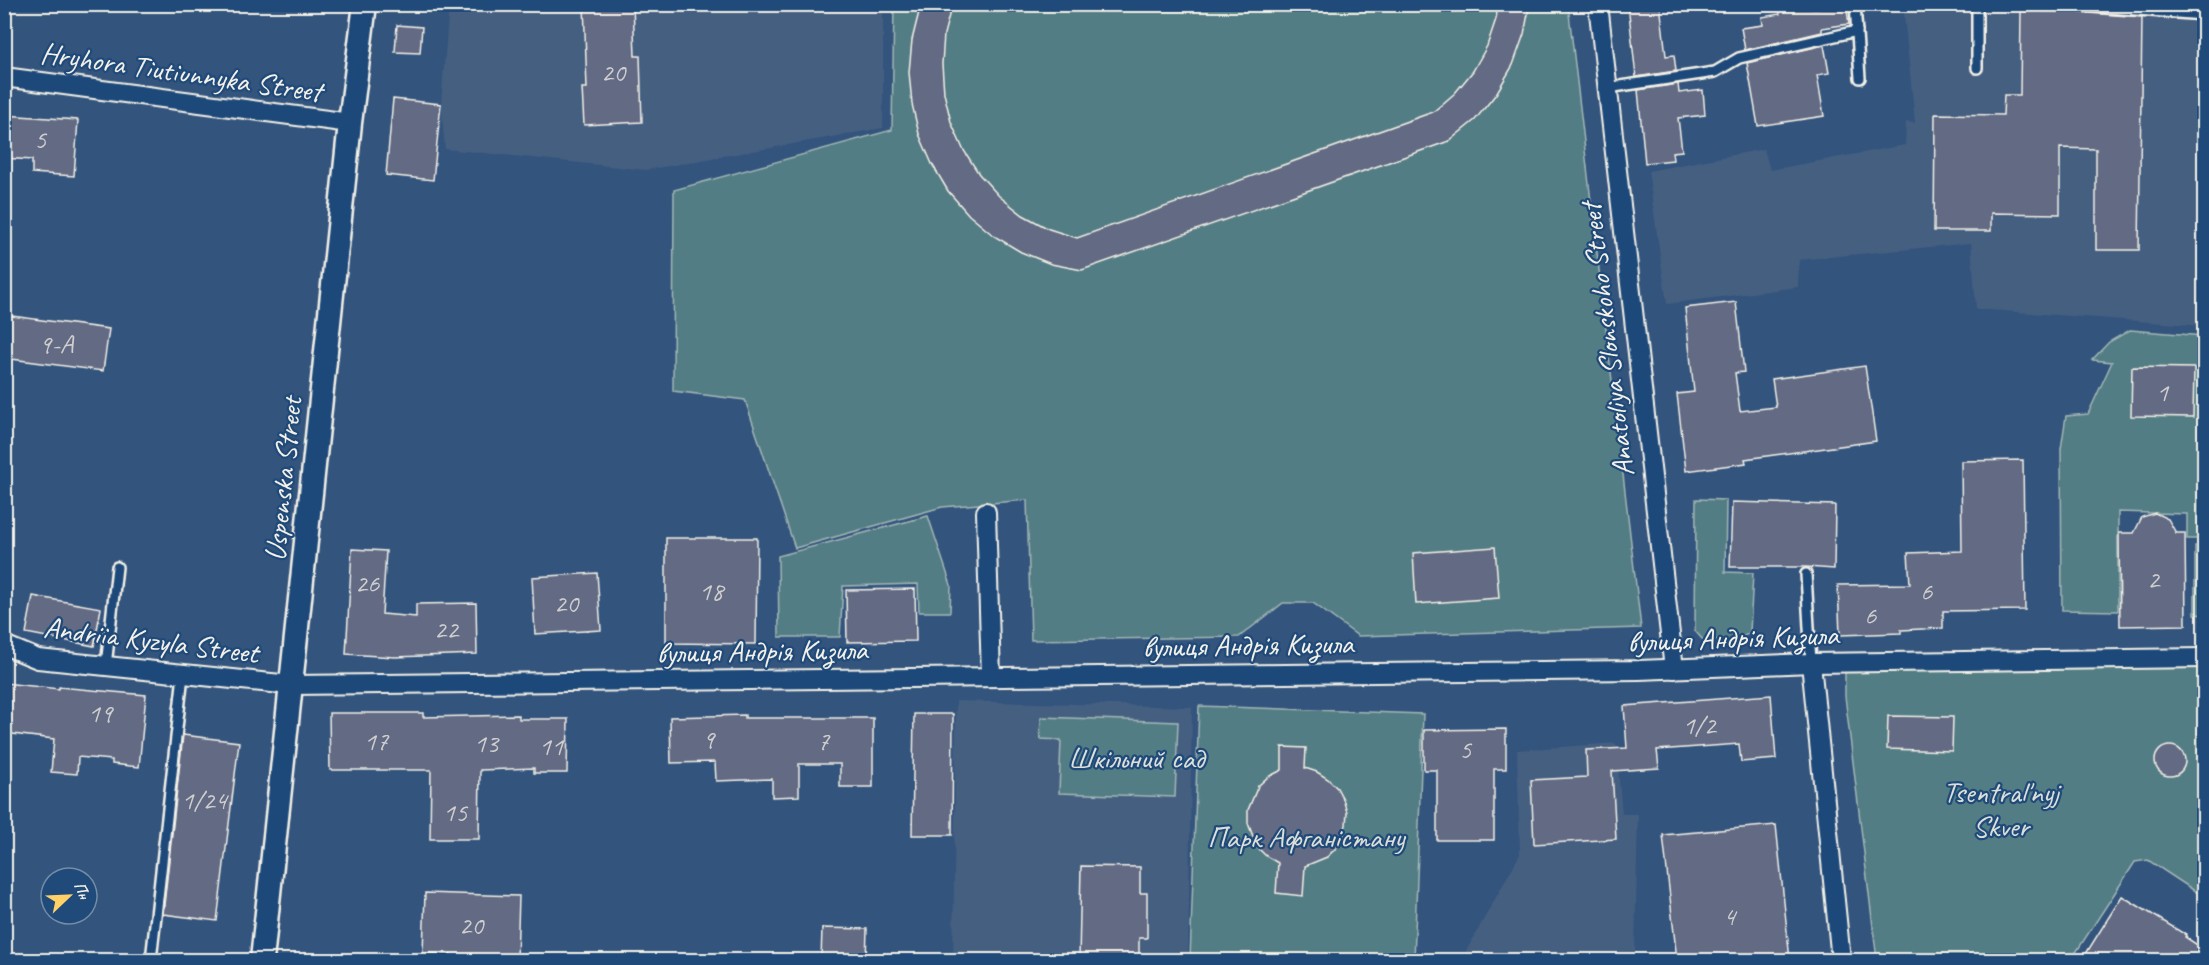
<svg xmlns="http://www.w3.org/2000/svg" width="2209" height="965" font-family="Caveat,sans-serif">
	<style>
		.built { fill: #455e81 }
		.green { fill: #527d84; stroke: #a3b7b6; stroke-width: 1.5 }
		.building { fill: #626a84; stroke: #f4f1e8; stroke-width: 1.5 }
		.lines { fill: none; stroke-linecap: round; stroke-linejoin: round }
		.service-casing { stroke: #f4f1e8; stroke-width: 14 }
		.minor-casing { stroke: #f4f1e8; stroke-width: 22 }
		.tertiary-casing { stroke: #f4f1e8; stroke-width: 27 }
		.service { stroke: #1f4a7a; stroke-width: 9 }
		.minor { stroke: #1f4a7a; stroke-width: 18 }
		.tertiary { stroke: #1f4a7a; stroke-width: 22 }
		.labels { text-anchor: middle; stroke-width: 4.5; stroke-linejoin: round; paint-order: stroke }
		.number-label { font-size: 27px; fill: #d0cfcf }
		.street-label { font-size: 30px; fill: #f4f1e8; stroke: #1f4a7a }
		.park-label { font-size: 30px; fill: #dce0d9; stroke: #1f4a7a }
	</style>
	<rect width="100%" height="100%" fill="#33547d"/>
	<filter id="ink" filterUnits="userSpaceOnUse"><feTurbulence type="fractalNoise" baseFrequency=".0167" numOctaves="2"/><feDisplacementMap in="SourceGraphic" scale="12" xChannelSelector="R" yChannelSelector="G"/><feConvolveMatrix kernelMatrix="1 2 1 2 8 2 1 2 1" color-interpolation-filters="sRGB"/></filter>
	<g filter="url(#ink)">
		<g class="built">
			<path d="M449,5h434v123l-237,42 -201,-21 -4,-45z"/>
			<path d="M1903,5h301v321l-228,-17 -5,-66 -172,17 -1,27 -131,17 -19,-133 116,-22 6,21 135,-25 1,-23 9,1z"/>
			<path d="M956,701l236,6 -4,253h-235z"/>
			<path d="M1616,743l6,71h16l-3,140 -174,6 59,-106 -3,-104z"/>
		</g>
		<g class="green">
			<path d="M894,5h674l73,623 -283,8 -45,-33h-30l-44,34 -208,3 -4,-140 -85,7 -147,41 -50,-148 -72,-9 1,-201 218,-60z"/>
			<path d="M2130,330l74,6v203h-17v-25l-69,-2v99l-56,-1 -1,-161 5,-33 22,-2 24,-52 -20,-2 17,-18z"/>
			<path d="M1696,499l30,1 -1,72 28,1 -3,59 -13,9 -34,-1 -8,-9z"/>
			<path d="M928,516l23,69 -1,27h-31l-1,-28 -75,2 -3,51h-61l-1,-81z"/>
			<path d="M2195,546h9v69l-9,-1z"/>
			<path d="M2204,664v233l-56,-37 -13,2 -64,98h-194l-32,-264v-25z"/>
			<path d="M1199,706l224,8 -9,246h-224z"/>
			<path d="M1041,717l137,5 -3,75 -116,-4 2,-53 -21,-1z"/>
		</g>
		<g class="building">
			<path d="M584,4h49l2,52h5l2,66 -58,3 -2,-37h5z"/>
			<path d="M921,4h31l-8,30 -2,30 2,29 7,29 12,27 16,25 20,22 24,19 26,14 28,9 356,-126 22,-19 18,-22 14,-25 9,-27 2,-15h32l-6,30 -11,31 -17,29 -21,26 -26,21 -367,129 -31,-6 -30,-12 -27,-16 -25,-21 -21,-24 -16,-27 -13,-30 -7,-30 -3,-32 3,-32z"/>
			<path d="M1628,4h32l6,52 8,-1 2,16 -40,6z"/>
			<path d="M1779,4h33v5l34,-5 3,20 -27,4v4l-77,18 -4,-22 22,-3 -1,-8 18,-3z"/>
			<path d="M2021,11l53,1 68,5 -3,233h-43v-101l-36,-1v66l-69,-1v18h-57l1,-117 68,1 1,-20h16z"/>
			<path d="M397,25l25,2 -2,26 -25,-1z"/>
			<path d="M1824,45l5,28 -12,2 7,41 -66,10 -11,-63z"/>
			<path d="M1678,84l1,9 24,-3 2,25 -27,3 4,33 -10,1 1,8 -28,3 -7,-73z"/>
			<path d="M393,99l48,5 -8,76 -47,-5z"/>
			<path d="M4,115l74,5 -4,56 -42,-3v-13l-28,-2z"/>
			<path d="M1736,302l8,70 -9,1 5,38 36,-4 -4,-28 93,-13 11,75 -131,18 1,4 -60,8 -9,-77 17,-2 -9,-84z"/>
			<path d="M4,315l105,14 -6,42 -99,-13z"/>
			<path d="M2132,367l62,1 -1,49 -62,-1z"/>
			<path d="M2023,460l2,150 -82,1v17l-42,2v3l-61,2 -2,-50 72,-1 -2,-31 54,-2 -1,-90z"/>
			<path d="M1732,502l103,3 -1,64 -28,-2h-76z"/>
			<path d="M2155,513l13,6 8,14h9l1,92 -66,1 -1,-93h15l8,-16z"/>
			<path d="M666,538h91l-1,106 -90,-1z"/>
			<path d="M1495,547l4,51 -83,6 -3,-51z"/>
			<path d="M352,549l34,2 -4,63 34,3v-13l60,-1 1,51 -82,3 -49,-3z"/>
			<path d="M597,573l4,57 -66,4 -3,-57z"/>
			<path d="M915,589l1,52 -69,1 -1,-52z"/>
			<path d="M33,596l68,12 -7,38 -68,-13z"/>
			<path d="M4,683l55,6v-2l87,8 -7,72 -27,-3v-4l-34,-3 -1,17 -26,-2 3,-33 -50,-6z"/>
			<path d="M1771,695l5,64 -35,3 -2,-18 -82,6 2,18 -47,3 4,68 -82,5 -3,-64 56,-3 -1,-27 41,-2 -3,-42z"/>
			<path d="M329,713h94v4l96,-2v4h49l-1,54h-33v-5l-54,2 -1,69h-49l1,-69h-101z"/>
			<path d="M914,714h39l-1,121h-40z"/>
			<path d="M745,715v3h128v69h-33v-23h-41v32l-27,1v-18l-56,2 -1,-19 -44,1 -1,-46z"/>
			<path d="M1888,716l65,1 -1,34 -65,-2z"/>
			<path d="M1506,729v40h-12v71h-57v-70h-13v-40z"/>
			<path d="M183,735l56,7 -22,179 -54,-7z"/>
			<circle cx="2170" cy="761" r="15"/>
			<path d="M1282,747l24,1 -1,20 12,4 11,7 9,9 6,11 4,13 -1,13 -3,12 -7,11 -9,9 -22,9 -2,30 -27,-3 2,-30 -12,-7 -9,-9 -9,-24v-13l10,-24 10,-9 14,-7z"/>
			<path d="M1776,825l14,135h-113l-14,-125z"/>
			<path d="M1081,866l59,1v26h7v45h-8v22h-60z"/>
			<path d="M425,893l94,3 -2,64h-66v-6l-28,-1z"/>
			<path d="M2122,896l64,39 -1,2 20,13v10h-123z"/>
			<path d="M822,928l45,1 -1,31h-45z"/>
		</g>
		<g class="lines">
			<g class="service-casing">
				<g id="service">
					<path d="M1855,4l5,74"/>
					<path d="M1977,4v64"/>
					<path d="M2057,4l147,11"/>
					<path d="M1607,88l108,-16 24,-14 118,-27"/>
					<path d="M1806,574l5,89"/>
					<path d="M106,666l11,-99"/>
					<path d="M151,960l32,-285"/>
				</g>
			</g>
			<g class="minor-casing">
				<g id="minor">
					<path d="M1598,4l76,665"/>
					<path d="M4,77l346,46"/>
					<path d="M986,512l5,165"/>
					<path d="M4,645l34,14 253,26 1348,-15 172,-7 393,-5"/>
					<path d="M1811,663l30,297"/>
				</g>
			</g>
			<g class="tertiary-casing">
				<path id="tertiary" d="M262,960l88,-837 15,-119"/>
			</g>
			<use href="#service" class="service"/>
			<use href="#minor" class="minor"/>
			<use href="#tertiary" class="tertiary"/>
		</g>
	</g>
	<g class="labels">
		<g class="number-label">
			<text x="613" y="81">20</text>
			<text x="40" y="148">5</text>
			<text x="56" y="353">9-А</text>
			<text x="2162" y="401">1</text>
			<text x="2153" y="588">2</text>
			<text x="367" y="592">26</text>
			<text x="711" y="600">18</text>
			<text x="1926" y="600">6</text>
			<text x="566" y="612">20</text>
			<text x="1870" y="624">6</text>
			<text x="446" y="638">22</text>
			<text x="100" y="722">19</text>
			<text x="1699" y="734">1/2</text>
			<text x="708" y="748">9</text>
			<text x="376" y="750">17</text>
			<text x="823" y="750">7</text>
			<text x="486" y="752">13</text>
			<text x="551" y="755">11</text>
			<text x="1465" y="758">5</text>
			<text x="204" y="809">1/24</text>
			<text x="455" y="821">15</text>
			<text x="1729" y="925">4</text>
			<text x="471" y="934">20</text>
		</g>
		<g class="street-label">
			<text transform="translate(181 72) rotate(8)" y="10">Hryhora Tiutiunnyka Street</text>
			<text transform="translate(1607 340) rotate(-97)" y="10">Anatoliya Slonskoho Street</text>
			<text transform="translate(283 479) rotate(-84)" y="10">Uspenska Street</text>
			<text transform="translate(1733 638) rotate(-2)" y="10">вулиця Андрія Кизила</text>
			<text transform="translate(151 640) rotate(7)" y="10">Andriia Kyzyla Street</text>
			<text transform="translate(1248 645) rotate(-1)" y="10">вулиця Андрія Кизила</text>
			<text transform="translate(762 651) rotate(-1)" y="10">вулиця Андрія Кизила</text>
		</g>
		<g class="park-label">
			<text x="1136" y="768">Шкільний сад</text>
			<text x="2001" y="802">Tsentral'nyj<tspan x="2001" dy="34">Skver</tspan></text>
			<text x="1306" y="847">Парк Афганістану</text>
		</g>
	</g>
	<rect width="2209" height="965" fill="none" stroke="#1f4a7a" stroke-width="24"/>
	<rect x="12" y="12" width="2185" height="941" fill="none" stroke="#f4f1e8" stroke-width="2" filter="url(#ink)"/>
	<g transform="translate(69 896) rotate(67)"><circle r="28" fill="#1f4a7a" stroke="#748da6" stroke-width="1.5"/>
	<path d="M0-4.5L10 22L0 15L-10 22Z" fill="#ffd166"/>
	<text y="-9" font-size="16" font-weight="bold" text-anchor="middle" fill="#f4f1e8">Пн</text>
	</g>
</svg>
